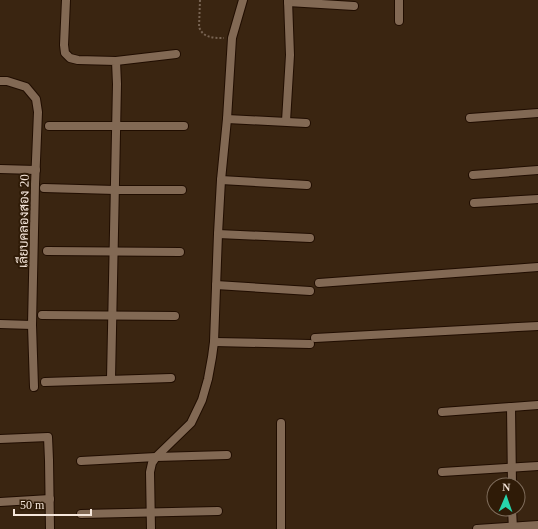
<svg xmlns="http://www.w3.org/2000/svg" width="538" height="529" font-family="'Times New Roman',Sarabun,serif">
	<style>
		.lines { fill: none; stroke-linecap: round; stroke-linejoin: round }
		.street-casing { stroke: #200d00; stroke-width: 10 }
		.path { stroke: #786453; stroke-width: 2; stroke-dasharray: 2 2; stroke-linecap: butt }
		.street { stroke: #826954; stroke-width: 8 }
		.labels { text-anchor: middle; stroke-width: 4; stroke-linejoin: round; paint-order: stroke }
		.street-label { font-size: 13px; fill: #f6e7dc; stroke: #2f1b07 }
	</style>
	<rect width="100%" height="100%" fill="#3a2511"/>
	<g class="lines">
		<g class="street-casing">
			<g id="street">
				<path d="M66,0l-2,45 1,8 5,5 8,2 38,1 1,23 -6,295"/>
				<path d="M288,2l66,4"/>
				<path d="M399,21v-21"/>
				<path d="M116,61l60,-7"/>
				<path d="M0,81h7l19,6 10,12 2,13 -3,72 -3,141 2,62"/>
				<path d="M470,118l68,-5"/>
				<path d="M227,119l79,4"/>
				<path d="M286,121l4,-66 -2,-55"/>
				<path d="M49,126h135"/>
				<path d="M0,169l36,1"/>
				<path d="M473,175l65,-5"/>
				<path d="M221,180l86,5"/>
				<path d="M44,188l71,2h67"/>
				<path d="M474,203l64,-4"/>
				<path d="M218,234l92,4"/>
				<path d="M47,251l133,1"/>
				<path d="M319,283l219,-16"/>
				<path d="M216,285l94,6"/>
				<path d="M42,315l133,1"/>
				<path d="M0,324l32,1"/>
				<path d="M315,338l223,-12"/>
				<path d="M214,342l96,2"/>
				<path d="M45,382l126,-4"/>
				<path d="M511,407l1,78"/>
				<path d="M442,412l96,-7"/>
				<path d="M281,423v106"/>
				<path d="M0,439l48,-2 1,23 1,69"/>
				<path d="M81,461l75,-4 71,-2"/>
				<path d="M442,472l96,-6"/>
				<path d="M0,502l50,-3"/>
				<path d="M512,509l1,20"/>
				<path d="M81,514l137,-3"/>
				<path d="M151,529l-1,-57 2,-9 4,-6 35,-34 11,-23 6,-21 4,-22 2,-15 4,-108 3,-54 6,-61 5,-81 11,-38"/>
				<path d="M477,529l61,-4"/>
			</g>
		</g>
		<path class="path" d="M200,0l-1,27c4,11 14,11 25,11"/>
		<use href="#street" class="street"/>
	</g>
	<g class="labels">
		<g class="street-label">
			<text transform="translate(23 221) rotate(-89)" y="5">เลียบคลองสอง 20</text>
		</g>
	</g>
	<g transform="translate(506 497) rotate(2)"><circle r="19" fill="#2f1b07" stroke="#7f6d5c"/>
	<path d="M0-3L7 15L0 10L-7 15Z" fill="#27d5ad"/>
	<text y="-6" font-size="11" font-weight="bold" text-anchor="middle" fill="#f6e7dc">N</text>
	</g>
	<path d="M14 509v6h77v-6" fill="none" stroke="#f6e7dc" stroke-width="2"/>
	<text x="20" y="509" font-size="12" fill="#f6e7dc" stroke="#2f1b07" stroke-width="3" paint-order="stroke">50 m</text>
</svg>
